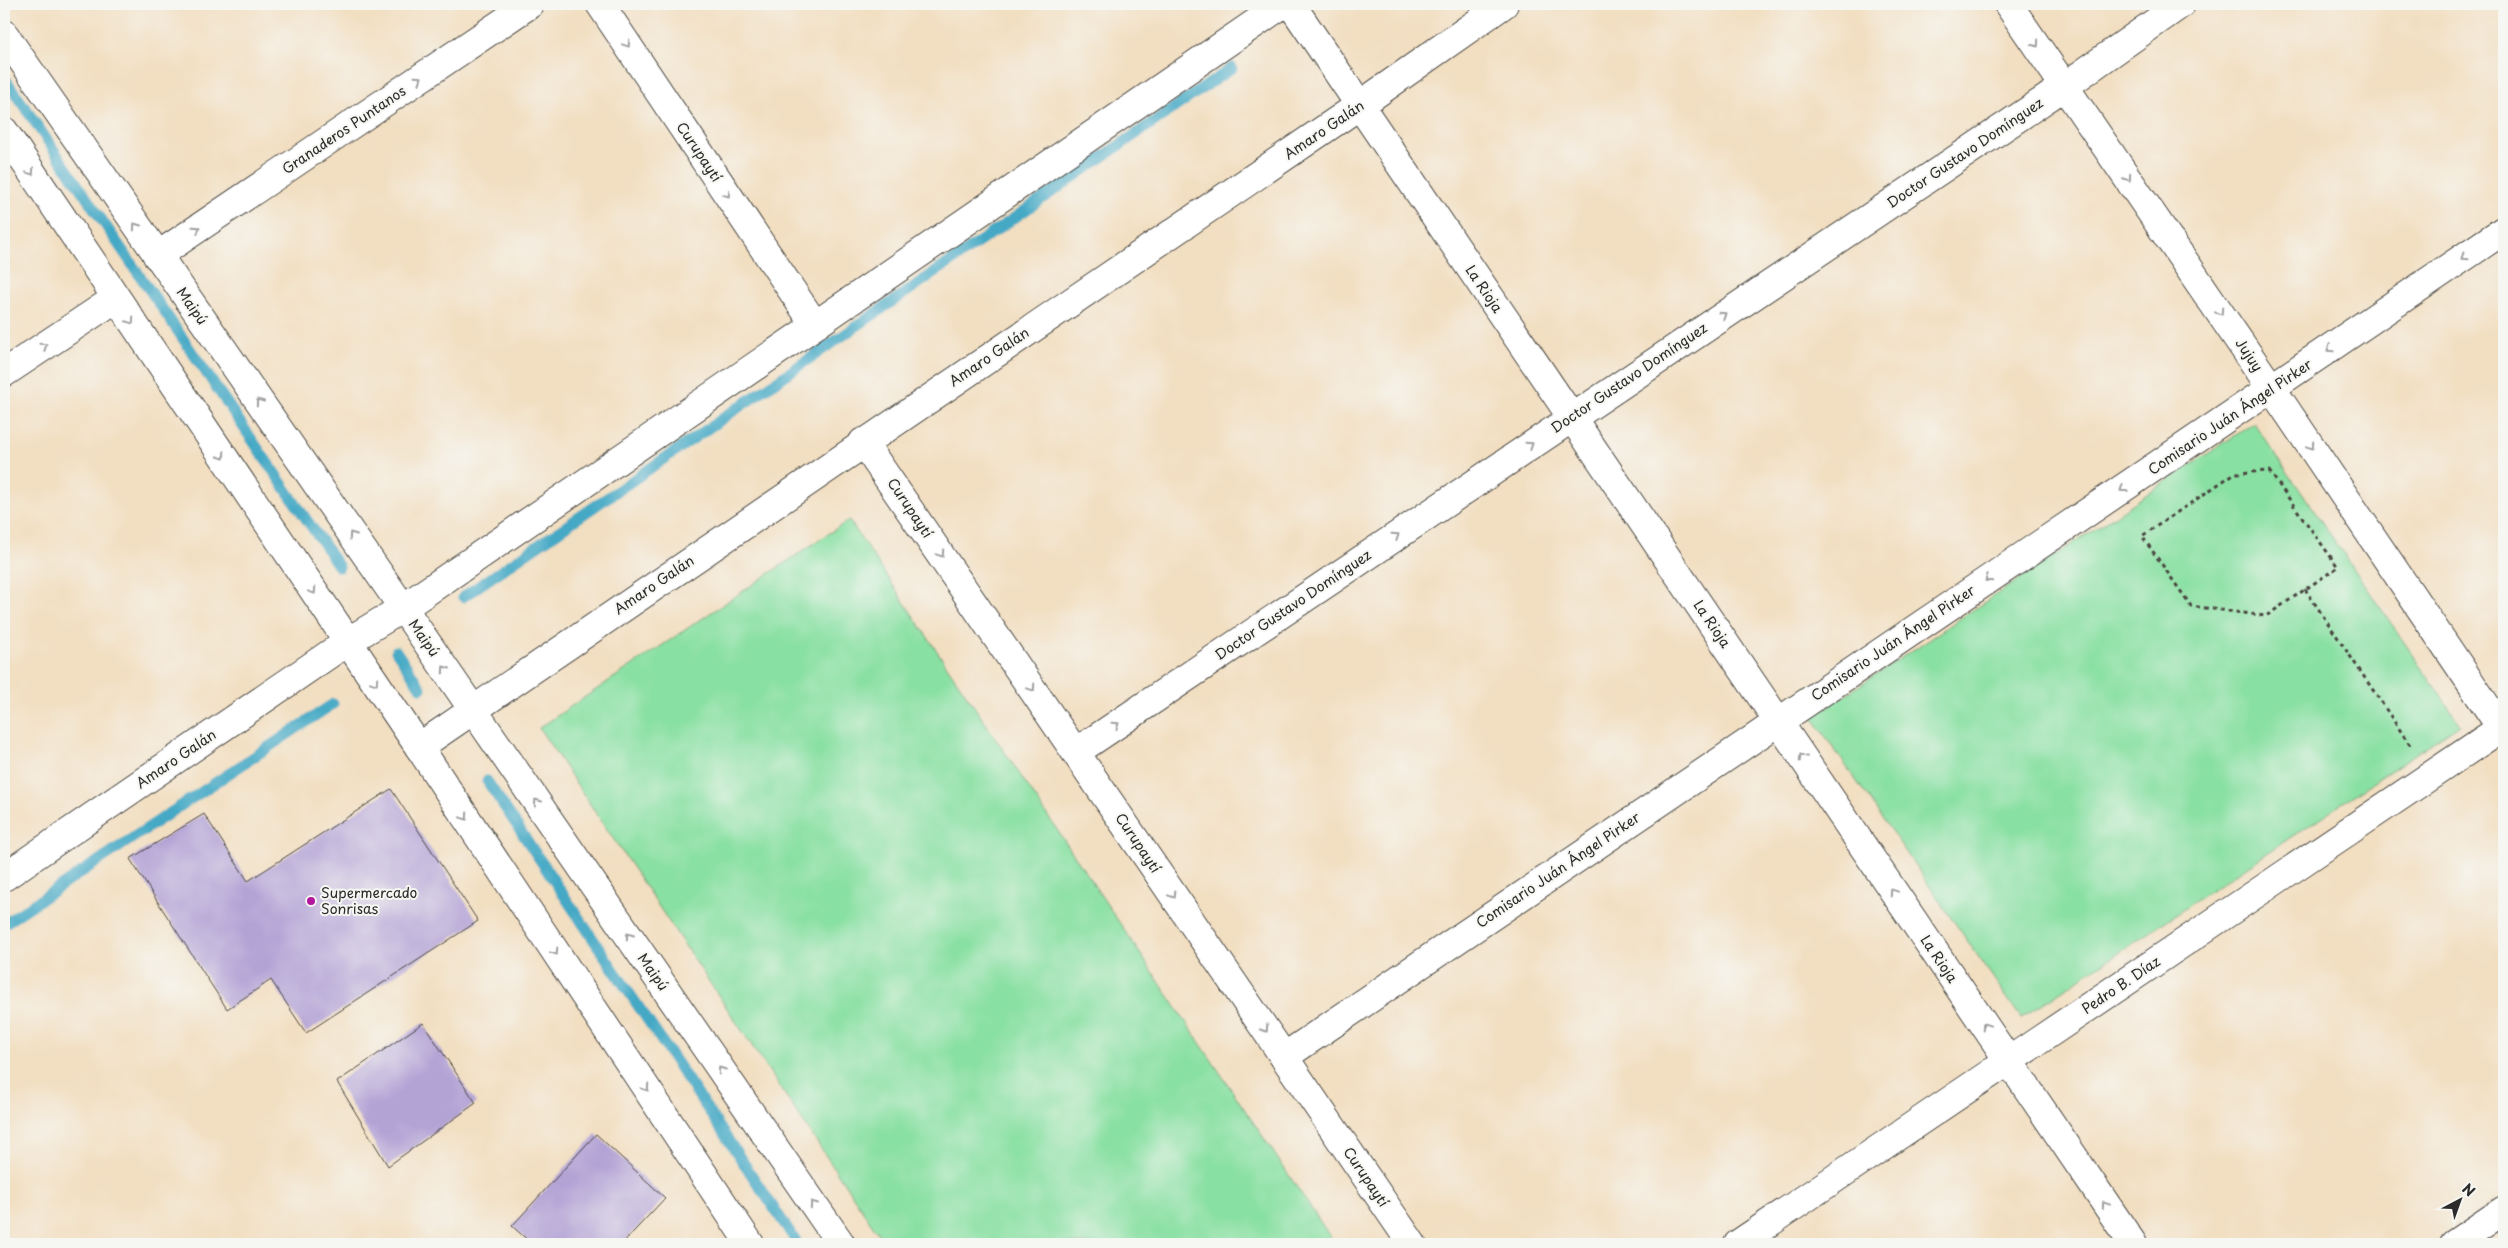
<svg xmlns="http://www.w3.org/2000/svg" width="2508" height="1248" font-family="'Playpen Sans',sans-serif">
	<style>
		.green { fill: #89e0a3; stroke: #5a8667 }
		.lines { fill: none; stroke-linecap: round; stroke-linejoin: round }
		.stream { stroke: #45a9c5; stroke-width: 11 }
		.building { fill: #b3a3d5 }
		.street-casing { stroke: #494641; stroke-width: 30 }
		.secondary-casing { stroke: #494641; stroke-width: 30 }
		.path { stroke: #494641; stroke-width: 3; stroke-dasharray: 4 4; stroke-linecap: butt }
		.street { stroke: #fff; stroke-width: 28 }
		.secondary { stroke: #fff; stroke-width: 28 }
		.oneway { stroke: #a0a0a0 }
		.poi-dot { fill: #b5179e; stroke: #f6f6f2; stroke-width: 2 }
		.labels { text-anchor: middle; stroke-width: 4; stroke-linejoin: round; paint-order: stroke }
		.street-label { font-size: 14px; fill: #2b2b2b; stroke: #f6f6f2 }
		.poi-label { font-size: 14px; fill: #2b2b2b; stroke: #f6f6f2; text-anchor: start }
	</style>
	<rect width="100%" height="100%" fill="#f6f6f2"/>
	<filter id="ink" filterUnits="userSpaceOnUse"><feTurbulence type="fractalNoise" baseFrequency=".02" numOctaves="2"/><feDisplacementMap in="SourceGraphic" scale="10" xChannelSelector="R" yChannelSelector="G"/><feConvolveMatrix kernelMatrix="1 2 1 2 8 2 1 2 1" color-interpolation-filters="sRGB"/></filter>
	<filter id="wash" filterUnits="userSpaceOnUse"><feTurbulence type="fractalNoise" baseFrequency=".0096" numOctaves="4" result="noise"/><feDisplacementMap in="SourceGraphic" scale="20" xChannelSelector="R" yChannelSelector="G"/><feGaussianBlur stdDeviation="1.12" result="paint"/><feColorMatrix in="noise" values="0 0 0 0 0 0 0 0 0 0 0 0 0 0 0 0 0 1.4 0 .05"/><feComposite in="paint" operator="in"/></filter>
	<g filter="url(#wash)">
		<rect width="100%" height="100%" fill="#f2dec0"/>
		<g class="green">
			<path d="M2254,423l206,301 -439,294 -209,-301z"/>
			<path d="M849,520l486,724h-450l-346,-516z"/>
		</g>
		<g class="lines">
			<g class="stream">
				<path d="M4,77l335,490"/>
				<path d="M463,597l769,-529"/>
				<path d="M396,651l25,37"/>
				<path d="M487,781l311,463"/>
				<path d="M4,924l329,-220"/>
			</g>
		</g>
		<g id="blocks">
			<g class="building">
				<path d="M391,789l87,132 -172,112 -35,-53 -44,29 -97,-150 74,-45 44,67z"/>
				<path d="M423,1023l53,80 -88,63 -51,-84z"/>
				<path d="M596,1134l69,64 -43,46h-90l-20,-18z"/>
			</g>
		</g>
	</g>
	<g filter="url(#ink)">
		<use href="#blocks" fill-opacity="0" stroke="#494641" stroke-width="1"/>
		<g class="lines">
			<g class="street-casing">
				<g id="street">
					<path d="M600,4l215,321"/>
					<path d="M1291,4l842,1240"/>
					<path d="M2008,4l264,385 232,343"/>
					<path d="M157,256l373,-252"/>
					<path d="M4,373l111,-74"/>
					<path d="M419,747l941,-642 144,-101"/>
					<path d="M1076,752l989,-666 116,-82"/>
					<path d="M4,877l343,-235 56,-34 880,-604"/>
					<path d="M1284,1057l1220,-827"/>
					<path d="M1738,1244l766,-518"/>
					<path d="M2454,1244l50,-34"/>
				</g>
			</g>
			<g class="secondary-casing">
				<g id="secondary">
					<path d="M4,34l399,574 438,636"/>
					<path d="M4,131l415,616 331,497"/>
					<path d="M863,442l549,802"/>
				</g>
			</g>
			<g class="path">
				<path d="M2269,471l69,96 -72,49 -75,-10 -49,-70 93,-63z"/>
				<path d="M2305,589l107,159"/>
			</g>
			<use href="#street" class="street"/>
			<use href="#secondary" class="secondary"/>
		</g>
		<defs><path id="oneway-chevron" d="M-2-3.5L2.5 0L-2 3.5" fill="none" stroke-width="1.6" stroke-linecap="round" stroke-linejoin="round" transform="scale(1.25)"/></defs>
		<g class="oneway">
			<use href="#oneway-chevron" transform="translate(627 44) rotate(56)"/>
			<use href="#oneway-chevron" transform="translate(2036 44) rotate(55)"/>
			<use href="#oneway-chevron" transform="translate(419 79) rotate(-34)"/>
			<use href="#oneway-chevron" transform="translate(31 172) rotate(56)"/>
			<use href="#oneway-chevron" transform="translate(2128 178) rotate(56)"/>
			<use href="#oneway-chevron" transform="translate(727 194) rotate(56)"/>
			<use href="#oneway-chevron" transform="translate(136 226) rotate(-125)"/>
			<use href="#oneway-chevron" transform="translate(197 229) rotate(-34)"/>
			<use href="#oneway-chevron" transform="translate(2464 257) rotate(146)"/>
			<use href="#oneway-chevron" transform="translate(2220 312) rotate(56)"/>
			<use href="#oneway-chevron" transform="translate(1723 315) rotate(-34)"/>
			<use href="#oneway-chevron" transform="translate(131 321) rotate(56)"/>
			<use href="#oneway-chevron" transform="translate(44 346) rotate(-34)"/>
			<use href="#oneway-chevron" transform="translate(2330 349) rotate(146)"/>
			<use href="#oneway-chevron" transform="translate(259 402) rotate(-125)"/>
			<use href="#oneway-chevron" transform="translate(1530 445) rotate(-34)"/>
			<use href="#oneway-chevron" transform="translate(2311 446) rotate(56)"/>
			<use href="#oneway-chevron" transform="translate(222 456) rotate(56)"/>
			<use href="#oneway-chevron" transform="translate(2123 489) rotate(146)"/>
			<use href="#oneway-chevron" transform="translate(352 535) rotate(-125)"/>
			<use href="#oneway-chevron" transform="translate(1396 536) rotate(-34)"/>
			<use href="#oneway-chevron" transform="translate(941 554) rotate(56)"/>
			<use href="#oneway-chevron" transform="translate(1988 579) rotate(146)"/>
			<use href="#oneway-chevron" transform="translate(313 591) rotate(56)"/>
			<use href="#oneway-chevron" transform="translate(445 669) rotate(-125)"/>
			<use href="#oneway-chevron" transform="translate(375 682) rotate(56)"/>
			<use href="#oneway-chevron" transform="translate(1032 688) rotate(56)"/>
			<use href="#oneway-chevron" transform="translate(1116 725) rotate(-34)"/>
			<use href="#oneway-chevron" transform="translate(1802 757) rotate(-124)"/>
			<use href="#oneway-chevron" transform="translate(537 802) rotate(-125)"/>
			<use href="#oneway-chevron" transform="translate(465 817) rotate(56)"/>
			<use href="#oneway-chevron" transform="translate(1893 892) rotate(-124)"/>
			<use href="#oneway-chevron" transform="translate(1173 895) rotate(56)"/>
			<use href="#oneway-chevron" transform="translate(629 936) rotate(-125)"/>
			<use href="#oneway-chevron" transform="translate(555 952) rotate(56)"/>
			<use href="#oneway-chevron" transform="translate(1985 1026) rotate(-124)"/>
			<use href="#oneway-chevron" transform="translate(1265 1029) rotate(56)"/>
			<use href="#oneway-chevron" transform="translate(721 1070) rotate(-125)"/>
			<use href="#oneway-chevron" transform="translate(646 1088) rotate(56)"/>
			<use href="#oneway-chevron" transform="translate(813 1204) rotate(-125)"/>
			<use href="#oneway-chevron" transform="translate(2105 1204) rotate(-124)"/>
		</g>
	</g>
	<circle class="poi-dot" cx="311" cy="901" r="5"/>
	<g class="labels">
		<g class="street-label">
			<text transform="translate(344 130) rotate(-34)" y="5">Granaderos Puntanos</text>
			<text transform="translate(1324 130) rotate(-34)" y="5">Amaro Galán</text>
			<text transform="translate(699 152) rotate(56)" y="5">Curupaytí</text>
			<text transform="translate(1965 153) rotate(-34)" y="5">Doctor Gustavo Domínguez</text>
			<text transform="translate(1484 289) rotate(56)" y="5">La Rioja</text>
			<text transform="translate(192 306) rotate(55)" y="5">Maipú</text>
			<text transform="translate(2249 355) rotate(56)" y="5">Jujuy</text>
			<text transform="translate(989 357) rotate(-34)" y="5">Amaro Galán</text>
			<text transform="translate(1629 378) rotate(-34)" y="5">Doctor Gustavo Domínguez</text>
			<text transform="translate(2230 417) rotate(-34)" y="5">Comisario Juán Ángel Pirker</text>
			<text transform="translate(910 508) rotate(56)" y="5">Curupaytí</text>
			<text transform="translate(654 585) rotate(-34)" y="5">Amaro Galán</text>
			<text transform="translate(1293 605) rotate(-34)" y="5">Doctor Gustavo Domínguez</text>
			<text transform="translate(1712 624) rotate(56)" y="5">La Rioja</text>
			<text transform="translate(424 638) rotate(55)" y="5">Maipú</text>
			<text transform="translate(1893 643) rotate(-34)" y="5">Comisario Juán Ángel Pirker</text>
			<text transform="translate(176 759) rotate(-34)" y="5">Amaro Galán</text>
			<text transform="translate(1138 843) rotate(56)" y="5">Curupaytí</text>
			<text transform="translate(1558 870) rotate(-34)" y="5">Comisario Juán Ángel Pirker</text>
			<text transform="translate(1939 959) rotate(56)" y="5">La Rioja</text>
			<text transform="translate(653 972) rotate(55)" y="5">Maipú</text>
			<text transform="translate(2121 985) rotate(-34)" y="5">Pedro B. Díaz</text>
			<text transform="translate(1366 1177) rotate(56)" y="5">Curupaytí</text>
		</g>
		<g class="poi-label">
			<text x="321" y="898">Supermercado<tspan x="321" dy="16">Sonrisas</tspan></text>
		</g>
	</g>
	<rect width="2508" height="1248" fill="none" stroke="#f6f6f2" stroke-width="20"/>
	<g transform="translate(2460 1200) rotate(41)" stroke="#f6f6f2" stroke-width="4" paint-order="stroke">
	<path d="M0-4L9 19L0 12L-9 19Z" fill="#2b2b2b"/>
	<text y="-8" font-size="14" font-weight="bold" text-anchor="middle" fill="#2b2b2b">N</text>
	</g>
</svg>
